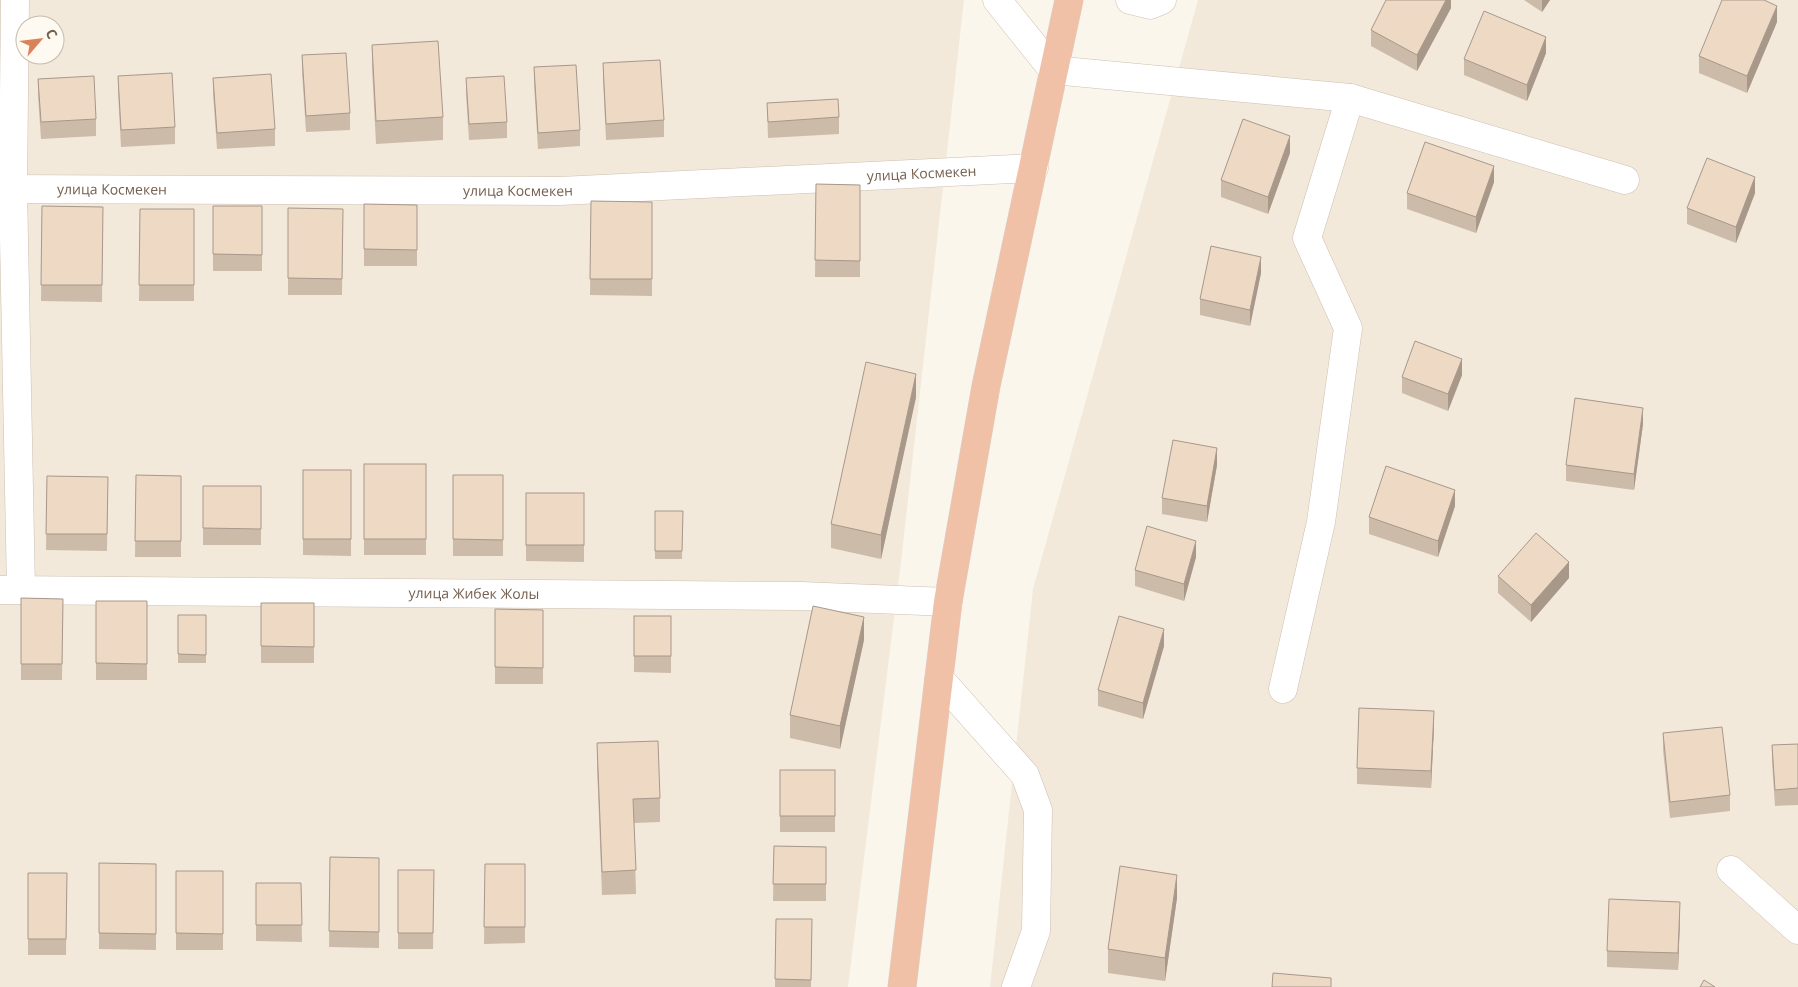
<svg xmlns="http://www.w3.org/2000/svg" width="1798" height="987" font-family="'Open Sans',sans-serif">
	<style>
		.residential { fill: #f2e9da; fill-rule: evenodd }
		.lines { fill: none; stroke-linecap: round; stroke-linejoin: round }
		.minor-casing { stroke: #cdbfb1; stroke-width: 29 }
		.highway-casing { stroke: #d8d2ce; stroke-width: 29 }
		.minor { stroke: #fff; stroke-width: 28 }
		.highway { stroke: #f0c1a7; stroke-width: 28 }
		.wall { fill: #cdbba9 }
		.shaded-wall { fill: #a7988a }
		.building { fill: #eed9c5; stroke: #a7988a }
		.labels { text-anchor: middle; stroke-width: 4; stroke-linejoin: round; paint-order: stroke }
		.street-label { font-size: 14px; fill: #75604f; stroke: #fefaf1 }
	</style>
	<rect width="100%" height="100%" fill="#fbf6eb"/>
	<g class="residential">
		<path d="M0,0h964l-63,562 -53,425h-848zM25,25h30v30h-30z"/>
		<path d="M1198,0h600v987h-808l43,-398z"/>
	</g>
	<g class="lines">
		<g class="minor-casing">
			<g id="minor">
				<path d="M15,0l-2,189 8,401"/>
				<path d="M997,0l56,70 297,28 275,82"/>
				<path d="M1130,0l20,5 12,-5"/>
				<path id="s1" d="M0,189l560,2 474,-23"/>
				<path id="s2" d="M0,590l801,6 147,6"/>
				<path d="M939,678l86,97 13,35 -2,121 -20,56"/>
				<path d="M1283,689l38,-167 27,-194 -41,-90 43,-140"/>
				<path d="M1731,870l67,60"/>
			</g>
		</g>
		<g class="highway-casing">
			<path id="highway" d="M902,987l46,-385 38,-216 83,-386"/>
		</g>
		<use href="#minor" class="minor"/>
		<use href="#highway" class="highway"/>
	</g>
	<g class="wall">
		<path d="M1451,0v8l-34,63 -46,-25v-16z"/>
		<path d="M1524,0h26l-8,12z"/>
		<path d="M1777,22l-30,71 -48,-20v-17z"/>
		<path d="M372,45l71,72v23l-67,4 -4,-76z"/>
		<path d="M1546,53l-19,48 -63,-26v-16z"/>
		<path d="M302,55l48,58v17l-44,2 -4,-60z"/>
		<path d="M603,63l61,57v17l-58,3 -3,-61z"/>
		<path d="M534,67l46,63v16l-42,3 -4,-65z"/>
		<path d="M118,76l57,51v17l-54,3 -3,-55z"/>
		<path d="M213,78l62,51v17l-58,3 -4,-55z"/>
		<path d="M466,78l41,44v16l-38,2 -3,-46z"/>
		<path d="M38,79l58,40v17l-55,3 -3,-43z"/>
		<path d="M767,103l72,14v17l-71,4z"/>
		<path d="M1290,153l-22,61 -47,-17v-17z"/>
		<path d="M1494,182l-18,51 -69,-24v-16z"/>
		<path d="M816,184l44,1v92h-45z"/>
		<path d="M1755,193l-19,50 -49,-19v-16z"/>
		<path d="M591,201l61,1v94l-62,-1z"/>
		<path d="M364,204l53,1v61h-53z"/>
		<path d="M42,206l61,1 -1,95 -61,-1z"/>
		<rect x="213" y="206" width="49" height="65"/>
		<path d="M288,208l55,1 -1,86h-54z"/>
		<path d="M140,209h54v92h-55z"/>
		<path d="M1261,273l-11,53 -50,-11v-16z"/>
		<path d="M1462,375l-14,36 -46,-18v-16z"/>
		<path d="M916,397l-35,162 -50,-11v-24z"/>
		<path d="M1643,424l-9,66 -68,-9v-16z"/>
		<rect x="364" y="464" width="62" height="91"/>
		<path d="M1217,465l-10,57 -45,-8v-16z"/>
		<path d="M303,470h48v86l-48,-1z"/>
		<path d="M136,475l45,1v81h-46z"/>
		<rect x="453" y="475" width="50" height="81"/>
		<path d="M47,476l61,1 -1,74 -61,-1z"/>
		<rect x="203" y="486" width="58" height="59"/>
		<path d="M526,493h58v69l-58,-1z"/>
		<path d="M1455,506l-17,51 -69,-23v-17z"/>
		<path d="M655,511h28l-1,48h-27z"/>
		<path d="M1196,557l-12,44 -49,-15v-16z"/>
		<path d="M1498,576l71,2 -38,44 -33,-29z"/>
		<path d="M21,598l42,1 -1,81h-41z"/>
		<rect x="96" y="601" width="51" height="79"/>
		<rect x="261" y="603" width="53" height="60"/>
		<path d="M495,609l48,1v74h-48z"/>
		<rect x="178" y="615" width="28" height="48"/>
		<path d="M634,616h37v57l-37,-1z"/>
		<path d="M864,640l-24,109 -50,-11v-23z"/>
		<path d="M1164,646l-21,73 -45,-13v-16z"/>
		<path d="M1434,727l-3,61 -74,-4v-16z"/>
		<path d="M1663,733l67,62v16l-60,7 -7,-68z"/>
		<path d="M597,743l63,55v24l-26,1 2,71 -34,1 -5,-128z"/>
		<path d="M1798,744v61l-23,1 -3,-44v-17z"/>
		<rect x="780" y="770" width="55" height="62"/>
		<path d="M774,846l52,1v54h-53z"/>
		<path d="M330,857l49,1v90l-50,-1z"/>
		<path d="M99,863l57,1v86l-57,-1z"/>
		<path d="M485,864h40v79l-41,1z"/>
		<path d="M398,870h36l-1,79h-35z"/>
		<rect x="176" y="871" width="47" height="79"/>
		<path d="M28,873h39l-1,82h-38z"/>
		<path d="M256,883h45l1,59 -46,-1z"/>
		<path d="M1177,898l-12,83 -57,-8v-24z"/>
		<path d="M1680,918l-2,52 -71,-3v-16z"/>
		<path d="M776,919h36l-1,68h-36z"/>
	</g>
	<g class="shaded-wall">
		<path d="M1446,0h5v8l-34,63v-16z"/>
		<path d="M1542,0h8l-8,12z"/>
		<path d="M1777,6v16l-30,71v-17z"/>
		<path d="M1546,37v16l-19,48v-16z"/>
		<path d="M1290,136v17l-22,61v-17z"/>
		<path d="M1494,166v16l-18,51v-16z"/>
		<path d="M1755,177v16l-19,50v-16z"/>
		<path d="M1261,257v16l-11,53v-16z"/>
		<path d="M1462,359v16l-14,36v-17z"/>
		<path d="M916,374v23l-35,162v-24z"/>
		<path d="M1643,408v16l-9,66v-16z"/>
		<path d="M1217,448v17l-10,57v-16z"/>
		<path d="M1455,490v16l-17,51v-16z"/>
		<path d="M1196,541v16l-12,44v-17z"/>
		<path d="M1569,562v16l-38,44v-17z"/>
		<path d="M864,617v23l-24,109v-23z"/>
		<path d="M1164,629v17l-21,73v-16z"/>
		<path d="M1434,711v16l-3,61v-17z"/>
		<path d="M1177,875v23l-12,83v-23z"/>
		<path d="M1680,902v16l-2,52v-17z"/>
	</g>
	<g class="building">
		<path d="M1386,0h60l-29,55 -46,-25z"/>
		<path d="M1722,0h42l13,6 -30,70 -48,-20z"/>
		<path d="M1484,11l62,26 -19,48 -63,-26z"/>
		<path d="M438,41l5,76 -67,4 -4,-76z"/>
		<path d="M346,53l4,60 -44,3 -4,-61z"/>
		<path d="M660,60l4,60 -58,4 -3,-61z"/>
		<path d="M576,65l4,65 -42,3 -4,-66z"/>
		<path d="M172,73l3,54 -54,3 -3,-54z"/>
		<path d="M271,74l4,55 -58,4 -4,-55z"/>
		<path d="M94,76l2,43 -55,3 -3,-43z"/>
		<path d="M504,76l3,46 -38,2 -3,-46z"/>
		<path d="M838,99l1,18 -71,5 -1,-19z"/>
		<path d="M1243,119l47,17 -22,61 -47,-17z"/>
		<path d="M1425,142l69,24 -18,51 -69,-24z"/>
		<path d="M1707,158l48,19 -19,50 -49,-19z"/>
		<path d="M816,184l44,1v76l-45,-1z"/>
		<path d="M591,201l61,1v77h-62z"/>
		<path d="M364,204l53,1v45l-53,-1z"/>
		<path d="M42,206l61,1 -1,78h-61z"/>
		<path d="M213,206h49v49l-49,-1z"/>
		<path d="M288,208l55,1 -1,70 -54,-1z"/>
		<path d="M140,209h54v76h-55z"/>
		<path d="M1211,246l50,11 -11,53 -50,-11z"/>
		<path d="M1415,341l47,18 -14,35 -46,-17z"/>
		<path d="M866,362l50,12 -35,161 -50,-11z"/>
		<path d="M1575,398l68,10 -9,66 -68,-9z"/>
		<path d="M1173,440l44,8 -10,58 -45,-8z"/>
		<rect x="364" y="464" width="62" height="75"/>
		<path d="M1386,466l69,24 -17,51 -69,-24z"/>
		<rect x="303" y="470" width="48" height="69"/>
		<path d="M136,475l45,1v65h-46z"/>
		<path d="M453,475h50v65l-50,-1z"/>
		<path d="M47,476l61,1 -1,57h-61z"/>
		<path d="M203,486h58v43l-58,-1z"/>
		<rect x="526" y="493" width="58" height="52"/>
		<path d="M655,511h28l-1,40h-27z"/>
		<path d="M1147,526l49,15 -12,43 -49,-14z"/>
		<path d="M1536,533l33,29 -38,43 -33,-29z"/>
		<path d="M21,598l42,1 -1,65h-41z"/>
		<path d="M96,601h51v63l-51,-1z"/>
		<path d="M261,603h53v44l-53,-1z"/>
		<path d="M813,606l51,11 -24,109 -50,-11z"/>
		<path d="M495,609l48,1v58l-48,-1z"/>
		<path d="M178,615h28v40l-28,-1z"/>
		<rect x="634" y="616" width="37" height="40"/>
		<path d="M1119,616l45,13 -21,74 -45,-13z"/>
		<path d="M1359,708l75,3 -3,60 -74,-3z"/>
		<path d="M1722,727l8,68 -60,7 -7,-69z"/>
		<path d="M658,741l2,57 -27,1 3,71 -34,2 -5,-129z"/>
		<path d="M1798,744v44l-23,2 -3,-45z"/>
		<rect x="780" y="770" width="55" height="46"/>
		<path d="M774,846l52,1v37h-53z"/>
		<path d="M330,857l49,1v74l-50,-1z"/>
		<path d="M99,863l57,1v70l-57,-1z"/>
		<path d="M485,864h40v63h-41z"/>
		<path d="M1120,866l57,9 -12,83 -57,-9z"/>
		<path d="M398,870h36l-1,63h-35z"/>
		<path d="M176,871h47v63l-47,-1z"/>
		<path d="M28,873h39l-1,66h-38z"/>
		<path d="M256,883h45l1,42h-46z"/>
		<path d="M1609,899l71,3 -2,51 -71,-2z"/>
		<path d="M776,919h36l-1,61 -36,-1z"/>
		<path d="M1273,973l58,5v9h-59z"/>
		<path d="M1704,980l11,7h-15z"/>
	</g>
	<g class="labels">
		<g class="street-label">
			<text dy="5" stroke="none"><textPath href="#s1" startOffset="922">улица Космекен</textPath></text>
			<text dy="5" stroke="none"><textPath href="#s1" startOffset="112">улица Космекен</textPath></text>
			<text dy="5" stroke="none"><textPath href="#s1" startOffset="518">улица Космекен</textPath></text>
			<text dy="5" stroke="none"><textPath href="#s2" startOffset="474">улица Жибек Жолы</textPath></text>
		</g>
	</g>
	<g transform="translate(40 40) rotate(62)"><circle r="24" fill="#fefaf1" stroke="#c7bcb0"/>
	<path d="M0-4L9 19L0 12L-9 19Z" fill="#da835b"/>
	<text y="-8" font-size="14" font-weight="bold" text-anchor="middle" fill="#75604f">С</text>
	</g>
</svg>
